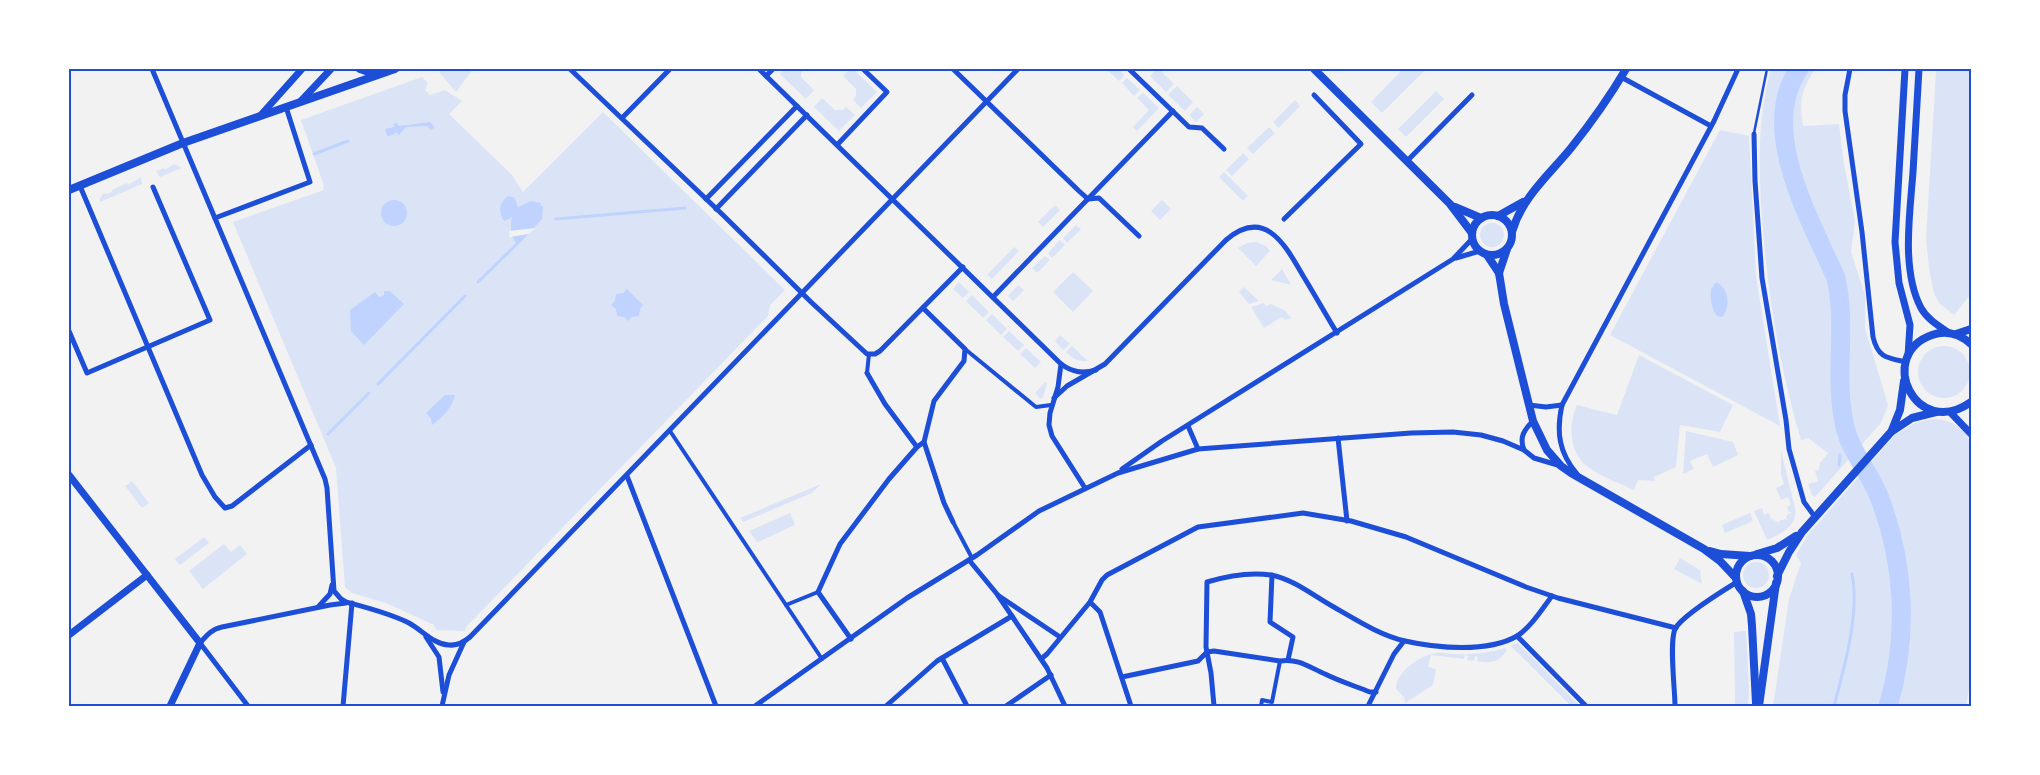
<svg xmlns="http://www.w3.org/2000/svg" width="2040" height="775" font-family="'Public Sans',sans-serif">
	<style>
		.green { fill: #dbe4f7 }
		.water { fill: #bfd3fe }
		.pier { fill: #f2f2f2 }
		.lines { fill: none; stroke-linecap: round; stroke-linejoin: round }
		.stream { stroke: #bfd3fe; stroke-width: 3 }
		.river { stroke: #bfd3fe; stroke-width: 19 }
		.service { stroke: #1d4ed8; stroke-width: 2.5 }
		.pedestrian { stroke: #1d4ed8; stroke-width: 4 }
		.minor { stroke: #1d4ed8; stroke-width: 5 }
		.secondary { stroke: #1d4ed8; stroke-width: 7 }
		.primary { stroke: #1d4ed8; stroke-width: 8 }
		.trunk { stroke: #1d4ed8; stroke-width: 8 }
		.neatline { fill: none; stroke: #1d4ed8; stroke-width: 2 }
	</style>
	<rect width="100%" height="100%" fill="#f2f2f2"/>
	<g class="green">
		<path d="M447,69h26l-17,23 -17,-20z"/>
		<path d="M785,69h17l-1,8 13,13 -8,9 -26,-25z"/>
		<path d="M850,69h3l24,23 -16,16 -8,-8 3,-4v-7l-13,-13z"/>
		<path d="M1106,69h12l6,6 -5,6z"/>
		<path d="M1157,69h2l15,15 -8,8 -16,-16z"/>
		<path d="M1403,69h20l2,1 -43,43 -11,-11z"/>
		<path d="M1771,69h44c-14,23 -16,30 -12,57l36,-2 5,40 11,57 -4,31 14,43v33l23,77 -7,18 -66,74 -3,-2 -4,-11 10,-3 -3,-10 4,-1 1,-7 8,-10 -20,-15 -7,2c-19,-64 -31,-131 -37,-198 -5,-59 -9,-115 7,-173z"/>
		<path d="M1933,69h38v225l-17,21 -14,-11 -6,-10 -5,-26 -3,-29 10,-168z"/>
		<path d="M422,77l6,6 -3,7 5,5 15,-5 17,11 -13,13 63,61 11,17 80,-80 182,178 -15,15 -2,11 -302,311 -1,4 -29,-1 -2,-5 -48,-22 -34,-10 -7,-6 -9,-119 -103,-246 91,-32 -1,-7 -22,-63z"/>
		<path d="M1127,78l13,12 -6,6 -12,-13z"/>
		<path d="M1177,86l16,16 -8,9 -17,-16z"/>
		<path d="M1436,91l8,8 -38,38 -8,-8z"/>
		<path d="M1143,93l16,15 -22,23 -4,-4 16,-17 -12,-12z"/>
		<path d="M822,98l13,12h8l3,-3 9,8 -16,16 -25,-24z"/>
		<path d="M1295,100l5,6 -21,22 -6,-6z"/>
		<path d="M1197,107l7,7 -8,8 -7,-7z"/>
		<path d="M1269,127l6,6 -22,21 -6,-6z"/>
		<path d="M1720,130l29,6 7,140 24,150 -170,-91z"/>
		<path d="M1243,153l6,6 -17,17 -6,-6z"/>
		<path d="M174,164l8,4 -22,9 -4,-6 8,-3 1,2z"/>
		<path d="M1224,172l24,24 -5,5 -24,-24z"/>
		<path d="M141,177l1,7 -42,18v-4l4,-5 2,1 6,-2v-2l15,-7 1,2z"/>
		<path d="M1162,200l9,9 -11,11 -9,-9z"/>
		<path d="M1055,205l5,5 -17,17 -5,-5z"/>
		<circle cx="1492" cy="235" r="12"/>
		<path d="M1076,225l5,4 -14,14 -4,-5z"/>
		<path d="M1060,240l5,5 -13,13 -4,-5z"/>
		<path d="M1257,242l9,4 4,5 -14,15 -18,-18 9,-5z"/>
		<path d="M1014,247l5,4 -27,28 -5,-4z"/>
		<path d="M1045,256l5,4 -13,13 -5,-5z"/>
		<path d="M1282,269l9,16 -20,-5z"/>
		<path d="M1073,272l20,19 -20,21 -20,-20z"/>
		<path d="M959,282l10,10 -6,6 -10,-9z"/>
		<path d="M1018,285l6,5 -11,11 -5,-5z"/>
		<path d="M1244,287l15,14 -10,3 -10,-12z"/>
		<path d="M972,295l17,17 -6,6 -17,-17z"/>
		<path d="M1264,303l2,3 5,-2 13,6 8,8 -7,2 -3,-3 -18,11 -13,-21z"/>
		<path d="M992,314l15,15 -6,6 -15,-15z"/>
		<path d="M1009,331l15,14 -6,6 -15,-14z"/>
		<path d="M1060,335l10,9 -7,6 -8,-9z"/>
		<circle cx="1944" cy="372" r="26"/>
		<path d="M1072,346l16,15c-9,1 -15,-2 -22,-9z"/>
		<path d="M1026,348l15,14 -6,6 -15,-14z"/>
		<path d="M1639,355l94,50 -13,27 -40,-7 -4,42 -22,10 1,4 -17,-1 -4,10c-15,-7 -33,-13 -46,-23 -19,-14 -20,-42 -11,-62l40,10z"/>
		<path d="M1045,382l2,1 -4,15 -2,1 -6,-6z"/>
		<path d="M1932,419c18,0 33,8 39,26v232l-5,29h-193l16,-107 12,-36 -5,-8 11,-19 88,-101 20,-12z"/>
		<path d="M1686,431l47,11 5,13 -25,12 -6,-13 -17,7 4,8 -11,5z"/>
		<path d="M1781,451l14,57c3,18 -14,26 -28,32l-13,-29 8,-3 2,7 5,-2 2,6 -1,2 2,-2 6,3v2l1,-3 6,-2 3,1 -2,-2 2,-4 4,-1 -4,-2 -1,-4 4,-3 -3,-7 -7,3 -5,-12 8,-4 -3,-9z"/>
		<path d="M132,481l17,22 -7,5 -17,-22z"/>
		<path d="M821,484l-9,9 -69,29 -3,-4z"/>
		<path d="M790,513l5,12 -37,17h-1l-8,-11z"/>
		<path d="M1750,513l3,8 -28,12 -3,-8z"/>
		<path d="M204,537l5,6 -29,22 -5,-6z"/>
		<path d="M224,544l7,8 9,-7 7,9 -44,35 -14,-18z"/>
		<path d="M1680,558l20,12 2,14 -28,-15z"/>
		<circle cx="1756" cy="575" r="13"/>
		<path d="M1746,631l3,59 -1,16h-13l-1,-74z"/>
		<path d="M1518,643l62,63h-9l-61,-61z"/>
		<path d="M1505,648l2,3c-9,11 -16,13 -30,10l1,-4 -3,-1 -1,5 -7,-1 1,-4 -3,-1 -1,4 -33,-4 -3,12 8,2 -3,16 -28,18 -1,-6 -8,-8c0,-18 25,-34 40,-36 6,-1 13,1 19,1 18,1 33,-1 50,-6z"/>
	</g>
	<g class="water">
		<path d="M430,122l5,5 -4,3 -4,-4 -21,1 -7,8 -3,-3 -3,3 -6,1 -2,-7 9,-2v-3l3,-1 2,3z"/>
		<path d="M508,196l6,1 4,10 13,-6 10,2v3h2l-1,13 -24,26c-8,-8 -8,-18 -6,-28l-7,4 -2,-1c-5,-10 -4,-17 5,-24z"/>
		<circle cx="394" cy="213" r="13"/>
		<path d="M1716,282c13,6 15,25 6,35l-5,-1c-6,-8 -7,-18 -6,-27z"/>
		<path d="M627,289l16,16 -3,4 -1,7 -7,1 -4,4 -4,-4 -7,-1 -1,-7 -5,-4 4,-4 1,-7 7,-1z"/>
		<path d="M384,291h6l14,13 -40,41 -13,-14 -1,-21 25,-18 4,5 5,-2z"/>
		<path d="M445,395h10c-3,13 -13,23 -23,30l-1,-6 -5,-6z"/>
	</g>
	<path class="pier" d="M536,228l-8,6 -18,3 -1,-6z"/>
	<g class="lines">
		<g class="stream">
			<path d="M314,154l34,-13"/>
			<path d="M556,219l129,-11"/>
			<path d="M478,282l39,-38"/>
			<path d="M378,384l87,-88"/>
			<path d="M328,434l41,-41"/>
			<path d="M1839,465l1,-10"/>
			<path d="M1834,706c10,-37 26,-93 18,-132"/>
		</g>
		<path class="river" d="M1799,69c-42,60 12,152 37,209 11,48 -2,96 8,144 4,26 24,48 34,72 27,67 31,143 10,212"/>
		<path class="service" d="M1754,133l13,-64"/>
		<g class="pedestrian">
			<path d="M965,349l71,58 15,-2"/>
			<path d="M867,373l2,-19"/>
			<path d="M670,431l152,228"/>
			<path d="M953,522l19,36"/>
			<path d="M786,605l32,-13"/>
			<path d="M1261,706l1,-6 10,2 8,-41"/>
		</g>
		<g class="minor">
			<path d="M152,69l173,410 2,9 7,103 7,8 5,3c22,6 43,11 63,21 13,7 24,21 40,22 9,1 15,-3 21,-8l548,-568"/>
			<path d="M570,69l154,147 87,86 56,52h8l5,-3 83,-84"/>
			<path d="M759,69l302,295c11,8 21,10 35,6"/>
			<path d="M953,69l126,122 9,8 11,-1 40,38"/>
			<path d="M1129,69l60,58 13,1 22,21"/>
			<path d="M1850,69l-5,26v16l17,121 11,105c5,21 14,21 33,25"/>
			<path d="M766,76l7,-7"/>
			<path d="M1621,77l90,49"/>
			<path d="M622,118l48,-49"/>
			<path d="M1754,134l1,47 7,97 24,142 3,29 15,53 11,15"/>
			<path d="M837,145l50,-53 -24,-23"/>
			<path d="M1407,161l65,-66"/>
			<path d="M80,186l122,289 13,22 10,11 7,-2 79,-61"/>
			<path d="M706,199l91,-93"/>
			<path d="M716,209l91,-94"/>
			<path d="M215,218l95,-36 -24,-75"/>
			<path d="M1284,219l77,-75 -47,-49"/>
			<path d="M1456,258l24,-7"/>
			<path d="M993,297l180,-186"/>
			<path d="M69,331l18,42 123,-53 -57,-133"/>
			<path d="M1061,364l-3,23 -8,26 -1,12 3,11 33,52"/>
			<path d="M867,373l18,31 32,43"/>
			<path d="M1054,398l13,-12 38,-22 121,-124c41,-35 61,9 79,39 11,18 21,36 32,54"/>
			<path d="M1529,405l17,2 16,-2"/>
			<path d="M1533,421c-9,9 -14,16 -9,29l10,8 27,8"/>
			<path d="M1188,426l10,23"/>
			<path d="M1338,438l9,83"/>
			<path d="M924,442l20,61 9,19"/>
			<path d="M1122,469l40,-28 291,-182 19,-20"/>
			<path d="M1577,474c-18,-21 -21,-42 -15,-69l152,-284 24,-52"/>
			<path d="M627,476l89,230"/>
			<path d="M969,560l28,34 50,74 18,38"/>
			<path d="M1272,575l-2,47 23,15 -5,23"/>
			<path d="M999,596l61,41"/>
			<path d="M1090,602l10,10 31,94"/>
			<path d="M318,607l12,-13 2,-9"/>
			<path d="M1517,636l69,70"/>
			<path d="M426,637l13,20 4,35"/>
			<path d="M851,639l-33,-47 22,-48 49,-65 28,-32 7,-5 10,-41 30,-40 1,-12 -42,-41"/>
			<path d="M1207,652l7,-1 66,10c18,-3 29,6 45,13 14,7 30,12 45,18h6"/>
			<path d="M942,658l25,48"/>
			<path d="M1041,659l6,-5 43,-52 12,-22 5,-5 91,-48 105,-14 48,8 55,16 120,50 32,11 118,30"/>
			<path d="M1122,677l76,-16 9,-9"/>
			<path d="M248,706l-48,-63c7,-8 12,-14 22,-16l108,-22 16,-2"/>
			<path d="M343,706l9,-103"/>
			<path d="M442,706l7,-31 15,-33"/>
			<path d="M755,706l152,-108 70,-43 62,-44 79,-38 80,-24 213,-16 42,-1 28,3 22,6 21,9"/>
			<path d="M886,706l51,-45 75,-45"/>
			<path d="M1006,706l45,-31"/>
			<path d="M1214,706l-3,-33 -5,-26 1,-65c20,-6 43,-10 64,-7 22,4 43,21 61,31 23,13 47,29 73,35 31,7 83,12 112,-5 14,-9 25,-27 35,-40"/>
			<path d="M1368,706l26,-52 10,-13"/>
			<path d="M1675,706c0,-17 -6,-63 0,-77 6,-12 49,-39 62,-47"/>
		</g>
		<g class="secondary">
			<path d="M1905,69l-10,173 4,41 11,42 -2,31"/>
			<path d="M1919,69c-2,34 -4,68 -6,103 -3,41 -12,98 8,136 6,11 18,18 28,25"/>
			<path d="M300,102l31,-33"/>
			<path d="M260,116l42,-47"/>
			<path d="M1950,412l21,22"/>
			<path d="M69,475l131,168 -30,63"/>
			<path d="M69,635l78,-60"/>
		</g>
		<g class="primary">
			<path d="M1498,216l25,-14"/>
			<path d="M1512,232c10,-35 37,-57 59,-84 20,-25 39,-52 55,-79"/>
			<path d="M1743,591l8,23 1,12 4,77"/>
			<path d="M1759,706l17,-123"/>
		</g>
		<g class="trunk">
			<path d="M360,69l17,6"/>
			<path d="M1314,69l136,135 22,29"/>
			<path d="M69,190l114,-47 212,-74"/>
			<path d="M1455,207l26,11"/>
			<circle cx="1492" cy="235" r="20"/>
			<path d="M1487,255l12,18 5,31 29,117 14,29 14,16 10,7 133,76 16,12 16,17"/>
			<path d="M1499,273l8,-24"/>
			<path d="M1956,334l15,-5"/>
			<path d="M1971,344c-11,-10 -25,-14 -39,-9 -57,20 -16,106 39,67"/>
			<path d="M1892,430l8,-20 4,-29"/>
			<path d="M1710,551l11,3 29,2"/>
			<path d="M1757,554l20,-6 19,-12"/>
			<circle cx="1757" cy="576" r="21"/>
			<path d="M1777,576l12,-24 13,-20 89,-100 21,-14 24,-6"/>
		</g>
	</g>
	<rect width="2040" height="775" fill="none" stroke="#ffffff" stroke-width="140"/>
	<rect x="70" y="70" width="1900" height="635" class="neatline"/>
</svg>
